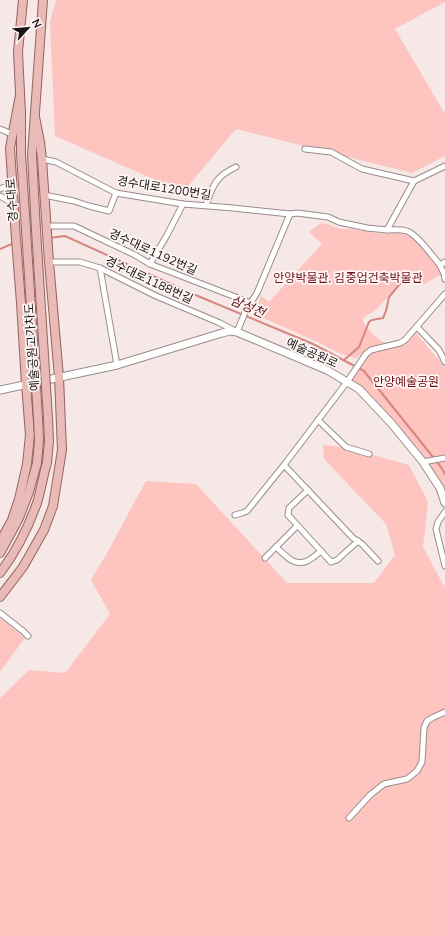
<svg xmlns="http://www.w3.org/2000/svg" width="445" height="936" font-family="'Nunito Sans','Noto Sans KR',sans-serif">
	<style>
		.green { fill: #fec4c0 }
		.lines { fill: none; stroke-linecap: round; stroke-linejoin: round }
		.stream { stroke: #d68681; stroke-width: 2 }
		.street-casing { stroke: #998c8b; stroke-width: 7 }
		.secondary-casing { stroke: #998c8b; stroke-width: 9 }
		.primary-casing { stroke: #966360; stroke-width: 10 }
		.street { stroke: #fff; stroke-width: 5 }
		.secondary { stroke: #fff; stroke-width: 7 }
		.primary { stroke: #e9bbb8; stroke-width: 8 }
		.primary-bridge-casing { stroke: #966360; stroke-width: 10; stroke-linecap: butt }
		.primary-bridge { stroke: #e9bbb8; stroke-width: 8 }
		.labels { text-anchor: middle; stroke-width: 3.5; stroke-linejoin: round; paint-order: stroke }
		.street-label { font-size: 12px; fill: #191414; stroke: #fff6f6 }
		.park-label { font-size: 12px; fill: #6f0f16; stroke: #fff6f6 }
		.water-label { font-size: 13px; font-style: italic; fill: #550d10; stroke: #fff6f6 }
	</style>
	<rect width="100%" height="100%" fill="#f6e8e6"/>
	<g class="green">
		<path d="M56,0h389v2l-50,27 50,85v42l-33,17 -176,-44 -53,63 -128,-56 -5,-114z"/>
		<path d="M321,223l6,1 13,5h11l34,5 19,-3 8,5 24,26 6,12 -18,10 -18,-8 -30,34 -12,7 -1,5c7,10 14,17 24,22l-18,4 -6,7 -8,3 -14,-4 -28,-14 -52,-23 -5,-7 5,-14 8,6 53,-58 -13,-12z"/>
		<path d="M415,332l30,35v134l-16,-32 -81,-87 19,-28 23,-8z"/>
		<path d="M323,445l21,2 65,18 19,37 -5,45 22,41v348h-445v-238l29,-28 36,3 45,-59 -19,-34 16,-27 39,-72 50,3 91,99h87l21,-28 -9,-31 -62,-65z"/>
		<path d="M1,618l24,20 -25,34v-52z"/>
	</g>
	<g class="lines">
		<g class="stream">
			<path d="M49,238l16,-2 128,58 120,50 51,27 77,96 4,7"/>
			<path d="M0,249l14,-6"/>
			<path d="M344,360l15,-13 10,-25 3,-2 11,-2 3,-7 3,-14 10,-12 4,-3 13,-4"/>
		</g>
		<g class="street-casing">
			<g id="street">
				<path d="M0,129l12,5"/>
				<path d="M305,149l26,3 31,17 52,12"/>
				<path d="M42,159l14,3 60,31 67,11 50,4 57,6 7,-1 31,4 11,5 28,6 20,2 27,-49 31,-15"/>
				<path d="M0,189l12,-5"/>
				<path d="M44,195l30,6 15,5 20,5 7,-18"/>
				<path d="M0,196l14,8"/>
				<path d="M206,205c7,-20 10,-29 30,-38"/>
				<path d="M46,226h28l61,29 15,9 101,39"/>
				<path d="M387,230c7,0 13,-1 20,1 11,4 25,25 33,34"/>
				<path d="M49,262h31l20,6 56,28 64,27 17,9 9,-22 11,-17 33,-79"/>
				<path d="M445,262l-5,3 4,9 1,5"/>
				<path d="M150,264l17,-29 16,-31"/>
				<path d="M100,268l17,97"/>
				<path d="M417,327l22,23 6,12"/>
				<path d="M318,420l28,27 23,7"/>
				<path d="M423,462l22,-4"/>
				<path d="M284,465l69,73 9,6 16,17"/>
				<path d="M308,490l-19,18 -1,7 43,47 6,-2 21,-19"/>
				<path d="M445,512l-7,10 -2,7 9,37"/>
				<path d="M235,515l7,-2 5,-2 37,-46 63,-83 19,-28 5,-4 29,-7 5,-3 40,-46"/>
				<path d="M276,547c9,8 18,20 31,14 5,-2 10,-7 14,-10"/>
				<path d="M265,558l32,-32"/>
				<path d="M0,613l23,18 5,5"/>
				<path d="M349,818l21,-23 14,-11 23,-5 10,-8 5,-9 2,-34 3,-7 7,-4 11,-5"/>
			</g>
		</g>
		<g class="secondary-casing">
			<path id="secondary" d="M0,390l117,-25 105,-32 8,-2 7,1 90,38 32,19 32,34 32,39 17,26 5,15"/>
		</g>
		<g class="primary-casing">
			<g id="primary">
				<path d="M23,0l-5,52 3,61v41l5,76"/>
				<path d="M36,230l-4,-75 11,-155"/>
				<path d="M0,542l12,-22 7,-21 8,-35 3,-29 -4,-51 -5,-81 -5,-64 -6,-91 10,-53"/>
				<path d="M0,553l19,-35 10,-26 8,-29"/>
				<path d="M0,573c16,-21 28,-45 37,-70 4,-13 6,-27 10,-40"/>
				<path d="M0,597l23,-30 21,-37 9,-24 9,-56 -3,-73 -10,-115 -7,-103 -2,-17 -5,-25"/>
			</g>
		</g>
		<use href="#street" class="street"/>
		<use href="#secondary" class="secondary"/>
		<use href="#primary" class="primary"/>
		<g class="primary-bridge-casing">
			<g id="primary-bridge">
				<path d="M26,230l12,188 1,22 -2,23"/>
				<path d="M36,230l12,188 1,23 -2,22"/>
			</g>
		</g>
		<use href="#primary-bridge" class="primary-bridge"/>
	</g>
	<g class="labels">
		<g class="street-label">
			<text transform="translate(164 188) rotate(9)" y="4">경수대로1200번길</text>
			<text transform="translate(12 200) rotate(-94)" y="4">경수대로</text>
			<text transform="translate(153 252) rotate(24)" y="4">경수대로1192번길</text>
			<text transform="translate(149 280) rotate(25)" y="4">경수대로1188번길</text>
			<text transform="translate(32 347) rotate(-94)" y="4">예술공원고가차도</text>
			<text transform="translate(312 353) rotate(24)" y="4">예술공원로</text>
		</g>
		<g class="park-label">
			<text x="348" y="282">안양박물관, 김중업건축박물관</text>
			<text x="406" y="386">안양예술공원</text>
		</g>
		<g class="water-label">
			<text transform="translate(248 306) rotate(24)" y="5">삼성천</text>
		</g>
	</g>
	<g transform="translate(28 28) rotate(63)" stroke="#fff6f6" stroke-width="3" paint-order="stroke">
	<path d="M0-3L7 15L0 10L-7 15Z" fill="#191414"/>
	<text y="-6" font-size="11" font-weight="bold" text-anchor="middle" fill="#191414">N</text>
	</g>
</svg>
